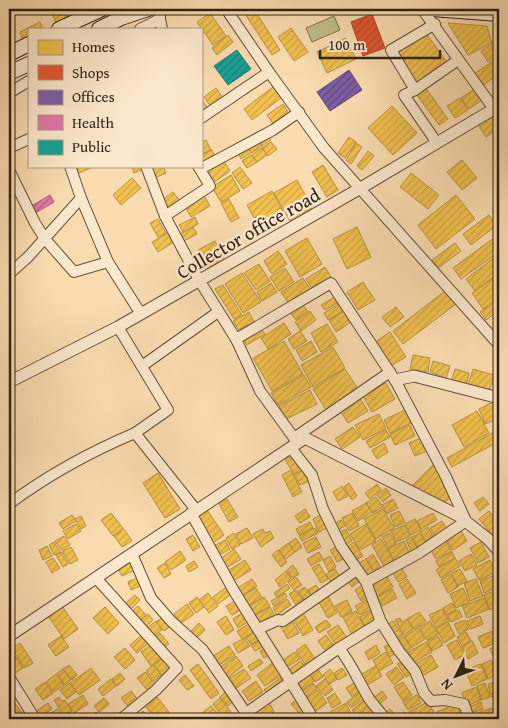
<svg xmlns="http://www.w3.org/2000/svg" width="508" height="728" font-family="'Gentium Book Plus',serif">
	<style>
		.garden { fill: #c1bf89; stroke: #787050 }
		.homes { fill: url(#homes-hatch); stroke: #b7913e }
		.shops { fill: url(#shops-hatch); stroke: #ad4727 }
		.offices { fill: url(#offices-hatch); stroke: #644c7c }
		.health { fill: url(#health-hatch); stroke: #ad5e7d }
		.public { fill: url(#public-hatch); stroke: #1e7c72 }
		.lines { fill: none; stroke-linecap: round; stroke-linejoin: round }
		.minor-casing { stroke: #61503e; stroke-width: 12 }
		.tertiary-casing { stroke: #61503e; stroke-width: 13 }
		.secondary-casing { stroke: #2e2218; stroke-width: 16 }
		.minor { stroke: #fce8cc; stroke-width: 10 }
		.tertiary { stroke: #fce8cc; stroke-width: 11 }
		.secondary { stroke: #fce8cc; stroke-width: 14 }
		.labels { text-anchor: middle; stroke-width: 5; stroke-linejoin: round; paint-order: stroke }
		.street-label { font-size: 19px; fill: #2e2218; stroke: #fce8cc }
	</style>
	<defs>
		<pattern id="homes-hatch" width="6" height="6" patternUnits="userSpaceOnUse" patternTransform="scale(1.25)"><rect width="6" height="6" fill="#f2c14e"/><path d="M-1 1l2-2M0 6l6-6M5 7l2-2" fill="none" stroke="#d0a643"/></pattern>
		<pattern id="shops-hatch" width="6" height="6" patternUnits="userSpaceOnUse" patternTransform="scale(1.25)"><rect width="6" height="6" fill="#e4572e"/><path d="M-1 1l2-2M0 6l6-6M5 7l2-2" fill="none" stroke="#b94826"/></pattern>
		<pattern id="offices-hatch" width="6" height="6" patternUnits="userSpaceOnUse" patternTransform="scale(1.25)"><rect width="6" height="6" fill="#7b5ea7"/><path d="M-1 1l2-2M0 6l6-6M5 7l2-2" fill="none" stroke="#60497f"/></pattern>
		<pattern id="health-hatch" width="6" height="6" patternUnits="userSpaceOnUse" patternTransform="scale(1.25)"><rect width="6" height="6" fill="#e377a8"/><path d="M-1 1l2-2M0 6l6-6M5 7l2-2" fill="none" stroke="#b86188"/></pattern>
		<pattern id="public-hatch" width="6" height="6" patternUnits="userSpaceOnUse" patternTransform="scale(1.25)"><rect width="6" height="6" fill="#17a398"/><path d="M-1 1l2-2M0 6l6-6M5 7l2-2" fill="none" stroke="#15847b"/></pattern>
	</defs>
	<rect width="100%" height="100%" fill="#fadcb0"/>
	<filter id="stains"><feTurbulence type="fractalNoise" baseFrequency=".004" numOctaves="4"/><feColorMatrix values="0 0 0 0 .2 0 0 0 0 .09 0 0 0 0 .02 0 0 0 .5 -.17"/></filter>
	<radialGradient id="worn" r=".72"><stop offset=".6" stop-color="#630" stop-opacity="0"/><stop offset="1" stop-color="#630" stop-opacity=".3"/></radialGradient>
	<path class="garden" d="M334,16l6,14 -28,12 -6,-14z"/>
	<g class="homes">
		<path d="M50,9h14l4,9 -12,5z"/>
		<path d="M254,9l26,41 -8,5 -27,-41z"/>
		<path d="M210,13l16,23 -13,9 -16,-23z"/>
		<path d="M499,20v19l-2,1 -3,-19z"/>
		<path d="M40,22l3,7h-14v9l-6,2 -3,-8z"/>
		<path d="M448,23l39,3 5,17 -24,12z"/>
		<path d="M291,28l17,24 -14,9 -16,-24z"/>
		<path d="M425,32l22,30 -29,22 -23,-30z"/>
		<path d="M228,35l5,7 -16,13 -5,-7z"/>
		<path d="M346,38l10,21 -29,14 -10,-21z"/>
		<path d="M499,40v15l-11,7 -7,-11z"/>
		<path d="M499,57v17l-17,12 -8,-12z"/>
		<path d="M499,76v15l-7,-9z"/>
		<path d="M273,87l8,11 -29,22 -8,-11z"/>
		<path d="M425,87l23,32 -9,6 -23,-31z"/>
		<path d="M477,87l8,11 -16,11 -8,-11z"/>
		<path d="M216,88l7,10 -12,9 -7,-10z"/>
		<path d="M201,98l7,11 -7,5z"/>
		<path d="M460,98l8,12 -13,8 -8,-12z"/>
		<path d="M283,104l7,11 -16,10 -7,-10z"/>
		<path d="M392,106l25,27 -24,22 -25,-27z"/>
		<path d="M493,115l6,10v3l-13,9 -8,-12z"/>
		<path d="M267,134l4,6 -9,6 -4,-7z"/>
		<path d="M349,137l7,5 -11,16 -7,-5z"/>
		<path d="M257,139l5,7 -10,7 -5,-8z"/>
		<path d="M206,140l5,10 -10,4v-12z"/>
		<path d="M271,142l6,7 -9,7 -6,-8z"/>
		<path d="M356,143l6,4 -11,17 -5,-4z"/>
		<path d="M246,145l5,8 -10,6 -4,-8z"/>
		<path d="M262,148l5,7 -10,7 -5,-7z"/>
		<path d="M212,150l4,9 -15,6v-10z"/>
		<path d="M368,151l6,5 -12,14 -5,-4z"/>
		<path d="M251,155l6,7 -10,6 -5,-7z"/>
		<path d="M222,158l8,13 -17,12 -9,-13z"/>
		<path d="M462,160l15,18 -15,12 -15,-18z"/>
		<path d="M323,165l15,25 -11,7 -15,-25z"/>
		<path d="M76,166h19l-16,7z"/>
		<path d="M132,166h13l1,2 -12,5z"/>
		<path d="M150,166h13l3,7 -11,5z"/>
		<path d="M240,167l12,16 -9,6 -11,-16z"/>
		<path d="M411,173l28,22 -11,14 -28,-22z"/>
		<path d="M231,175l9,16 -19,11 -9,-15z"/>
		<path d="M132,178l9,10 -20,17 -8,-10z"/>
		<path d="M297,180l15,28 -22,13 -16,-28z"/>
		<path d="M272,191l14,26 -25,14 -14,-26z"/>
		<path d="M173,192l7,9 -11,9 -8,-9z"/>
		<path d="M203,194l7,12 -19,11 -7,-12z"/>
		<path d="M456,195l19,24 -39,30 -18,-24z"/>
		<path d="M229,199l10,19 -8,4 -10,-19z"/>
		<path d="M489,215l8,10 -26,20 -8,-11z"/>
		<path d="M195,217l3,7 -15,8 -4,-7z"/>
		<path d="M158,219l8,14 -8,4 -8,-14z"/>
		<path d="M193,227l4,7 -13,7 -4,-7z"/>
		<path d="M357,227l14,30 -24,12 -14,-30z"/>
		<path d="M168,233l6,9 -16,10 -6,-10z"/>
		<path d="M499,234v18l-38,27 -8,-11z"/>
		<path d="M307,238l15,26 -22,13 -15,-26z"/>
		<path d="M215,241l9,18 -17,9 -9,-18z"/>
		<path d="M455,243l6,8 -23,17 -6,-8z"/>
		<path d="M278,251l9,13 -15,10 -8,-13z"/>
		<path d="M499,254v19l-24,18 -9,-12z"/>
		<path d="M259,264l11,17 -14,9 -12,-17z"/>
		<path d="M325,267l8,13 -19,12 -8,-13z"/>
		<path d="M285,268l9,14 -15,9 -9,-14z"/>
		<path d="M242,273l19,29 -18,11 -18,-29z"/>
		<path d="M499,274v23l-16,12 -11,-16z"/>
		<path d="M303,278l9,14 -22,14 -9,-14z"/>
		<path d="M363,282l12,18 -17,10 -11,-18z"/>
		<path d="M271,283l6,9 -15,9 -5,-9z"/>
		<path d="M223,285l19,30 -8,4 -19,-30z"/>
		<path d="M445,291l11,13 -53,40 -10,-13z"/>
		<path d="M338,295l3,6 -16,9 -4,-5z"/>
		<path d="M499,299v11l-13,10 -6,-8z"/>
		<path d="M300,302l8,9 -12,9 -7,-9z"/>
		<path d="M342,302l4,7 -18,11 -4,-7z"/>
		<path d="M396,307l8,10 -14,10 -8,-10z"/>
		<path d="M346,310l7,11 -17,11 -7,-12z"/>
		<path d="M310,311l6,9 -15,11 -6,-9z"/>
		<path d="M249,312l5,10 -15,8 -6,-9z"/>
		<path d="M284,323l7,11 -23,15 -7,-11z"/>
		<path d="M327,324l11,18 -17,10 -10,-19z"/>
		<path d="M259,326l6,8 -18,11 -5,-8z"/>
		<path d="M300,331l7,10 -13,8 -6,-10z"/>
		<path d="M390,332l16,25 -16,9 -15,-24z"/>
		<path d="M284,341l19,33 -31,17 -19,-33z"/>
		<path d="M311,341l6,11 -15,9 -6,-11z"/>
		<path d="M333,347l12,21 -32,19 -12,-22z"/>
		<path d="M413,355l17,3 -2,14 -18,-3z"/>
		<path d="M433,361l17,5 -4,12 -16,-6z"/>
		<path d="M345,369l13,20 -32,21 -13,-21z"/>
		<path d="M455,369l14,4 -3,13 -15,-4z"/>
		<path d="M473,369l21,6 -5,17 -21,-7z"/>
		<path d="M304,375l7,12 -33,18 -7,-12z"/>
		<path d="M386,383l9,16 -23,13 -9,-16z"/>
		<path d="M310,390l7,14 -31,15 -7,-13z"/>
		<path d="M359,397l9,14 -20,12 -9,-14z"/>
		<path d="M491,403l8,3v12l-14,6 -6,-15z"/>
		<path d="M405,410l6,13 -21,10 -6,-13z"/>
		<path d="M477,411l12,22 -25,14 -12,-22z"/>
		<path d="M379,414l7,15 -23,11 -8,-15z"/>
		<path d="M410,425l5,11 -20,9 -5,-11z"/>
		<path d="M353,427l7,10 -18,12 -7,-10z"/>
		<path d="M386,430l4,7 -20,11 -4,-7z"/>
		<path d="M496,431l3,5v5l-47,26 -5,-9z"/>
		<path d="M421,438l6,13 -12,5 -6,-13z"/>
		<path d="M384,443l4,9 -11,7 -5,-9z"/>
		<path d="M295,454l9,13 -10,7 -9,-14z"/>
		<path d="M436,462l17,34 -12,9 -29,-19z"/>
		<path d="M307,469l5,11 -12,5 -6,-11z"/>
		<path d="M291,470l11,22 -9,5 -11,-22z"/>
		<path d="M158,473l22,36 -15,9 -22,-35z"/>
		<path d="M349,483l8,13 -5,4 -8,-13z"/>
		<path d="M377,484l4,6 -11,9 -5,-6z"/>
		<path d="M342,486l6,10 -10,5 -5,-9z"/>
		<path d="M386,488l5,7 -8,7 -6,-7z"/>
		<path d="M376,497l7,10 -10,6 -7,-10z"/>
		<path d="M483,497l6,7 -9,7 -6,-8z"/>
		<path d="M227,499l11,18 -9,5 -10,-18z"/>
		<path d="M393,499l5,9 -11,6 -5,-9z"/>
		<path d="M366,503l6,9 -14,9 -6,-10z"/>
		<path d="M305,509l5,8 -10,6 -5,-7z"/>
		<path d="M383,509l11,19 -18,11 -12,-20z"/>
		<path d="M207,510l17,25 -11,8 -17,-25z"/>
		<path d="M399,511l6,11 -10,5 -5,-12z"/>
		<path d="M489,511l10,13v19l-20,-24z"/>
		<path d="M111,513l12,15 -10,8 -12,-16z"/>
		<path d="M325,513l6,13 -12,6 -6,-13z"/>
		<path d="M352,513l7,13 -10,5 -7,-13z"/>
		<path d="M433,513l4,7 -16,9 -4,-8z"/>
		<path d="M72,515l4,6 -13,8 -4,-6z"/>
		<path d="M81,516l5,10 -5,3 -6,-10z"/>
		<path d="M415,519l6,11 -10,5 -6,-11z"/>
		<path d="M341,520l4,6 -10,6 -3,-7z"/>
		<path d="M442,521l6,10 -12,7 -6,-10z"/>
		<path d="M310,522l3,6 -14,7 -3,-6z"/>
		<path d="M76,524l5,7 -13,8 -5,-8z"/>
		<path d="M366,524l10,17 -16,9 -10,-16z"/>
		<path d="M404,525l6,11 -14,6 -5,-11z"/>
		<path d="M428,527l7,13 -8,4 -7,-12z"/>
		<path d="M247,528l6,10 -12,6 -5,-10z"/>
		<path d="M315,528l3,5 -16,8 -3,-5z"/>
		<path d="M124,529l8,12 -10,6 -8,-11z"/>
		<path d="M263,529l2,4 5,-2 4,7 -13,9 -8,-13z"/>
		<path d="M346,529l6,12 -10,5 -6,-12z"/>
		<path d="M460,529l7,12 -14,9 -8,-12z"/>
		<path d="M234,533l6,12 -8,4 -6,-11z"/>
		<path d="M390,533l6,11 -8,4 -6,-11z"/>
		<path d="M420,533l6,11 -8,4 -6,-11z"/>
		<path d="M193,535l7,12 -7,4 -7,-12z"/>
		<path d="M64,536l6,9 -9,5 -6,-9z"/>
		<path d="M316,537l5,10 -13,6 -5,-10z"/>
		<path d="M412,537l6,13 -6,3 -6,-13z"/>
		<path d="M296,538l6,9 -7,5 -6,-9z"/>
		<path d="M381,539l14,24 -10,5 -13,-23z"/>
		<path d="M225,540l5,9 -12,7 -6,-9z"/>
		<path d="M404,541l6,13 -15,8 -7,-13z"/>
		<path d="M446,541l6,10 -16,8 -6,-10z"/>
		<path d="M54,542l6,10 -6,3 -5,-10z"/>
		<path d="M354,542l9,14 -9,5 -8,-13z"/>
		<path d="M481,542l8,15 -11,6 -8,-15z"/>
		<path d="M288,543l7,9 -9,7 -7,-9z"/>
		<path d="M340,544l7,13 -10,5 -7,-12z"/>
		<path d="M47,546l5,10 -9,4 -4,-10z"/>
		<path d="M71,547l7,13 -8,4 -8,-13z"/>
		<path d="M234,549l7,10 -15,9 -6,-9z"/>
		<path d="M278,550l9,12 -6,5 -9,-12z"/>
		<path d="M180,551l6,9 -15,10 -6,-8z"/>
		<path d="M61,552l7,12 -5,3 -7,-12z"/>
		<path d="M319,552l4,7 -12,7 -4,-7z"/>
		<path d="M452,552l3,6 -16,9 -3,-6z"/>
		<path d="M373,554l9,16 -6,4 -10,-15z"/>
		<path d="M471,554l6,11 -12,6 -6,-10z"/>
		<path d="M330,556l6,11 -7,5 -6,-12z"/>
		<path d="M53,558l7,10 -8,5 -6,-11z"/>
		<path d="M455,558l5,8 -19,12 -5,-8z"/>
		<path d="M131,559l6,10 -15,7 -5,-9z"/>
		<path d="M366,559l9,15 -10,6 -9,-15z"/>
		<path d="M245,560l6,10 -18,11 -6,-10z"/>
		<path d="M490,560l6,12 -17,8 -6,-11z"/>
		<path d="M194,561l4,6 -9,5 -3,-6z"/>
		<path d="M165,563l6,11 -7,4 -7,-10z"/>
		<path d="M319,564l9,15 -7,4 -9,-15z"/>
		<path d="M399,564l8,13 -9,5 -7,-13z"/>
		<path d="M293,565l6,9 -7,4 -5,-8z"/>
		<path d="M335,569l7,11 -9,6 -7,-12z"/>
		<path d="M460,569l7,12 -9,5 -7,-13z"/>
		<path d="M286,571l5,7 -11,9 -5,-7z"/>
		<path d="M358,572l5,7 -11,8 -6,-8z"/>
		<path d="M385,573l8,14 -16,9 -8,-14z"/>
		<path d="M450,574l8,13 -10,6 -7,-13z"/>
		<path d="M495,575l4,12 -15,6 -4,-12z"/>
		<path d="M141,576l3,8 -13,6 -3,-8z"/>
		<path d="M296,577l6,8 -8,5 -6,-8z"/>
		<path d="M252,579l5,7 -16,10 -5,-7z"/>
		<path d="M407,579l9,14 -9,6 -8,-15z"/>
		<path d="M476,579l7,17 -13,5 -6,-18z"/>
		<path d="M287,584l3,4 -13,9 -3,-4z"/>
		<path d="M365,584l6,11 -10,6 -6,-11z"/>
		<path d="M229,585l5,7 -16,12 -5,-7z"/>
		<path d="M316,585l5,8 -7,5 -6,-8z"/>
		<path d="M305,587l8,12 -7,4 -8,-12z"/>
		<path d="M256,588l6,10 -15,8 -6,-10z"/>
		<path d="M463,588l6,14 -13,6 -6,-14z"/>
		<path d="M392,589l5,9 -15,8 -5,-9z"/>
		<path d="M296,590l9,13 -7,5 -9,-14z"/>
		<path d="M497,590l2,5v9l-9,6 -6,-15z"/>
		<path d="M208,593l10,13 -9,7 -10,-13z"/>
		<path d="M285,593l2,4 -13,9 -3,-5z"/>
		<path d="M135,595l5,5 -11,11 -5,-6z"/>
		<path d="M328,596l9,17 -9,5 -10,-17z"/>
		<path d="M197,597l7,10 -8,6 -7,-10z"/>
		<path d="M264,597l6,9 -17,10 -5,-9z"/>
		<path d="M370,598l5,10 -15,7 -5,-9z"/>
		<path d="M484,598l5,11 -22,9 -5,-12z"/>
		<path d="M239,599l5,9 -12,7 -6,-9z"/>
		<path d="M287,599l4,6 -14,10 -4,-7z"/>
		<path d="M347,600l5,11 -11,6 -6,-11z"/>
		<path d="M452,603l4,7 -10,5 -3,-7z"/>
		<path d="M187,604l7,10 -13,9 -7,-9z"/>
		<path d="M62,606l16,23 -14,10 -16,-23z"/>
		<path d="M138,606l8,9 -8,7 -8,-9z"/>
		<path d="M105,607l14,16 -11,11 -15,-16z"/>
		<path d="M270,607l6,11 -16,9 -6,-11z"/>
		<path d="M442,609l7,12 -13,7 -7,-13z"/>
		<path d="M374,610l6,11 -14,7 -6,-11z"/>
		<path d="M459,610l3,7 -11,5 -4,-7z"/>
		<path d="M302,611l11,19 -10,6 -11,-19z"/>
		<path d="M356,611l9,17 -13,7 -9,-18z"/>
		<path d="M244,612l5,9 -11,7 -5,-9z"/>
		<path d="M419,612l7,9 -12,8 -7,-10z"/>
		<path d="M148,614l5,6 -10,9 -5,-6z"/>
		<path d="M164,616l8,9 -8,6 -8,-9z"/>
		<path d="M226,616l8,14 -8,5 -9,-13z"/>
		<path d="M480,616l3,8 -12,5 -4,-8z"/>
		<path d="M290,617l9,16 -11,6 -9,-15z"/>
		<path d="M400,618l2,4 5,-3 6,10 -9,6 -9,-15z"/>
		<path d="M326,620l5,6 -12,7 -4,-6z"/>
		<path d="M465,620l4,9 -10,5 -5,-10z"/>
		<path d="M156,621l6,9 -8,6 -7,-8z"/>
		<path d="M393,621l10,14 -9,5 -9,-14z"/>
		<path d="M430,621l8,13 -11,6 -8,-13z"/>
		<path d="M252,622l5,8 -15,9 -5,-8z"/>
		<path d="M448,622l7,14 -11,7 -8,-15z"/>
		<path d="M199,623l6,7 -9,9 -6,-7z"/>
		<path d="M338,625l10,14 -11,7 -10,-14z"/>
		<path d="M418,628l7,11 -14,9 -6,-12z"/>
		<path d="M495,630l4,12 -16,6 -5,-11z"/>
		<path d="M256,631l5,8 -10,5 -5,-7z"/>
		<path d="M466,632l5,9 -9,5 -5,-9z"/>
		<path d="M160,633l9,11 -8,6 -9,-11z"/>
		<path d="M142,635l7,8 -12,10 -7,-8z"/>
		<path d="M326,635l9,12 -8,6 -9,-12z"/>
		<path d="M61,636l8,11 -13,9 -8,-11z"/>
		<path d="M404,636l7,12 -9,6 -7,-12z"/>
		<path d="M438,636l5,9 -11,6 -5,-10z"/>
		<path d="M245,638l5,8 -12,7 -5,-9z"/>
		<path d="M262,639l4,6 -11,6 -4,-6z"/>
		<path d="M457,640l8,15 -10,5 -8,-15z"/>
		<path d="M472,641l6,12 -10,6 -6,-12z"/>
		<path d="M392,642l6,9 -8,6 -6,-10z"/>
		<path d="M426,642l6,10 -18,10 -6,-10z"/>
		<path d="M20,643l13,20 -9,5 -12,-20z"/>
		<path d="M154,643l10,14 -13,9 -10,-14z"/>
		<path d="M305,644l11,16 -9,7 -11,-16z"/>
		<path d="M376,645l4,8 -11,7 -4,-8z"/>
		<path d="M499,645v11l-5,2 -4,-9z"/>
		<path d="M229,646l6,9 -16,10 -6,-9z"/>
		<path d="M268,646l4,8 -8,4 -4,-7z"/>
		<path d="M10,648l13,20 -14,9v-28z"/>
		<path d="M125,648l10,12 -10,9 -11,-12z"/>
		<path d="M295,652l5,7 -16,10 -4,-7z"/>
		<path d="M386,652l7,11 -14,8 -6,-11z"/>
		<path d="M431,655l7,12 -16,9 -7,-12z"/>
		<path d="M236,656l7,10 -16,12 -8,-10z"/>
		<path d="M162,659l8,9 -8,7 -8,-10z"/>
		<path d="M260,659l3,4 -12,8 -3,-5z"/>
		<path d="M405,659l8,14 -7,4 -9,-13z"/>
		<path d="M499,659v12h-1l-5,-9z"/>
		<path d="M491,660l6,15 -9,4 -6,-15z"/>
		<path d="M275,661l9,12 -19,13 -8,-11z"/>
		<path d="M301,661l5,7 -16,11 -5,-7z"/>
		<path d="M198,664l21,29 -8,6 -21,-29z"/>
		<path d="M481,664l6,15 -15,7 -7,-16z"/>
		<path d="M69,665l8,10 -5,5 -9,-11z"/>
		<path d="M153,665l8,10 -7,6 -8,-10z"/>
		<path d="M315,665l8,12 -8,5 -7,-12z"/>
		<path d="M376,666l6,10 -16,10 -6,-11z"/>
		<path d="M396,667l8,10 -10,8 -8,-11z"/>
		<path d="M91,668l9,12 -21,15 -9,-12z"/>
		<path d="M342,668l5,7 -9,5 -4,-7z"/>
		<path d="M63,669l8,11 -6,5 -8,-12z"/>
		<path d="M244,669l7,9 -16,11 -7,-10z"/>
		<path d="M330,669l7,10 -7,5 -7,-9z"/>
		<path d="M307,671l7,10 -16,12 -8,-10z"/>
		<path d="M145,672l10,12 -8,6 -10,-12z"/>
		<path d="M120,673l5,6 -8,7 -5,-7z"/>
		<path d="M56,674l8,11 -10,7 -8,-10z"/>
		<path d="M185,675l9,11 -7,4 -8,-10z"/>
		<path d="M284,675l6,8 -20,15 -6,-8z"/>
		<path d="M111,679l5,7 -13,10 -5,-7z"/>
		<path d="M325,679l8,11 -8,6 -9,-10z"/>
		<path d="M256,681l7,11 -14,9 -7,-10z"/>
		<path d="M499,681v14l-8,2 -3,-13z"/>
		<path d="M45,682l8,11 -10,7 -8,-11z"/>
		<path d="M356,682l6,8 -10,7 -6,-9z"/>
		<path d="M403,682l9,13 -9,6 -9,-14z"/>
		<path d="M70,683l6,9 -9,7 -7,-9z"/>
		<path d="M313,683l4,6 -15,10 -4,-5z"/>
		<path d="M485,683l5,14 -8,3 -5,-14z"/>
		<path d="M12,685l7,11 -8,5 -2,-4v-10z"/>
		<path d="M476,687l5,13 -14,6 -5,-13z"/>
		<path d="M228,690l8,9 -8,7 -8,-9z"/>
		<path d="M318,690l9,13 -14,10 -10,-13z"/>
		<path d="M131,691l9,11 -9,8 -10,-12z"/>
		<path d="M382,691l5,7 -10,8 -5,-7z"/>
		<path d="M335,693l6,10 -9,5 -5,-10z"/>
		<path d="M360,693l4,6 -13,9 -4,-6z"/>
		<path d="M83,695l5,9 -14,9 -6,-9z"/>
		<path d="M417,695l4,8 -13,7 -5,-8z"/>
		<path d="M59,697l3,4 3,-1 7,11 -8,5 -10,-16z"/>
		<path d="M157,697l12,15 -9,7h-4l-11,-13z"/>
		<path d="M104,698l5,6 -10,8 -5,-6z"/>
		<path d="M220,698l11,14 -8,6 -10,-14z"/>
		<path d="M299,698l7,9 -7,6 -8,-9z"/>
		<path d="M365,700l4,5 -13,10 -4,-5z"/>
		<path d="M14,702l6,8 -11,8v-12z"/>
		<path d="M269,702l5,10 -16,7 -5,-9z"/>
		<path d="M427,702l7,10 -13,7h-8l-4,-7z"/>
		<path d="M481,702l2,7 -14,5 -2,-6z"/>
		<path d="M48,703l4,6 -13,9 -4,-6z"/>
		<path d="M346,703l5,11 -10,5h-7l-4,-7z"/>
		<path d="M457,703l4,10 -16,6h-5l-3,-7z"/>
		<path d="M499,704v9l-3,1 -3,-8z"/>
		<path d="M371,705l4,5 -14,9 -3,-4z"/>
		<path d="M211,706l8,9 -5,4h-20z"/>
		<path d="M492,708l3,7 -7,2v2h-18l-1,-3z"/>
		<path d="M58,709l5,10h-19l-1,-2z"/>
		<path d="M390,709l7,8 -3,2h-8l-4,-4z"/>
		<path d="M21,711l7,8h-17z"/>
		<path d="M143,711l7,8h-12l-2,-2z"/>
		<path d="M96,712l5,7h-15z"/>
		<path d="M405,712l6,7h-16z"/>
		<path d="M171,713l5,6h-14z"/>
		<path d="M354,713l3,6h-14z"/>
		<path d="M433,713l4,6h-13z"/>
		<path d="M464,713l3,6h-17z"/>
		<path d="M70,714l5,5h-10z"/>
	</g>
	<path class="shops" d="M372,14l13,34 -22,8 -12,-34z"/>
	<path class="offices" d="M349,70l13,20 -32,21 -13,-19z"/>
	<path class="health" d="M50,195l4,7 -22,13 -4,-7z"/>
	<path class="public" d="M237,50l14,19 -23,16 -14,-19z"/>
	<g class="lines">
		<g class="minor-casing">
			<g id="minor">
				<path d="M160,9v10l2,10"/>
				<path d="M226,9l43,63 55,76 175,197"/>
				<path d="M422,9l72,100"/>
				<path d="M140,29l20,-10"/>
				<path d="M415,90l-24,-40 44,-26"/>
				<path d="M9,93l20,-12"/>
				<path d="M201,118l68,-46"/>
				<path d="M437,143l-33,-48 11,-5 43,-30"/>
				<path d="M9,148l20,-9"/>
				<path d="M146,166l19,50 34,64 37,59 24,52 34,47h11"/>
				<path d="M200,169l73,-39 26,-18"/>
				<path d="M9,170l26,53 10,16 29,33 34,-10"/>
				<path d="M81,198l27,64 33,52"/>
				<path d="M165,216l45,-30 -12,-20"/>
				<path d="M9,274l19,-17 53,-59 -11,-32"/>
				<path d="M118,327l50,83 -33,23 62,78"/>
				<path d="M236,339l95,-56 64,97 51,97 20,44 -47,32 -53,29"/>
				<path d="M142,366l76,-54"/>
				<path d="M294,438l96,-66"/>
				<path d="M291,448l21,27 11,34 18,37 25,36 15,40 18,29 16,20 9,22 7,8 14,-1 19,4 5,15"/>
				<path d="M9,504c39,-29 81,-52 126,-71"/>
				<path d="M191,513l43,78 76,122 2,6"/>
				<path d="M132,554l19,44 20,23 32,29 47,69"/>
				<path d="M96,578l81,90 -21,22 -35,29"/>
				<path d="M258,629l20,-9 5,1 74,-51"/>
				<path d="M339,648c12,15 19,32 29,49 5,8 12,14 17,22"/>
				<path d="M9,677l26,42"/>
				<path d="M246,713l93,-65 42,-26"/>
			</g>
		</g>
		<g class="tertiary-casing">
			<g id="tertiary">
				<path d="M395,380l19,-4 85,22"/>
				<path d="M9,382l109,-55 241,-138 140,-83"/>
				<path d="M9,636l296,-198 154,78 29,23 11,12"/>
			</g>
		</g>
		<g class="secondary-casing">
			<g id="secondary">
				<path d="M432,9l67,5"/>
				<path d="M59,29l43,-20"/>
				<path d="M99,29l22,-11 27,-9"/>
				<path d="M9,54l20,-10"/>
				<path d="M9,73l20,-9"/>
			</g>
		</g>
		<use href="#minor" class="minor"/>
		<use href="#tertiary" class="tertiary"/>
		<use href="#secondary" class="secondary"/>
	</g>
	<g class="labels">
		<g class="street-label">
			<text transform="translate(248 233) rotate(-30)" y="7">Collector office road</text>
		</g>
	</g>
	<rect width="508" height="728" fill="none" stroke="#fadcb0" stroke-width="30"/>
	<rect x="10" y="10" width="488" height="708" fill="none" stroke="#2e2218" stroke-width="2.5"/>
	<rect x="15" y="15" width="478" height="698" fill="none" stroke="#2e2218"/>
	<rect x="28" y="28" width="175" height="140" fill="#fce8cc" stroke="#aa9984"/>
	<rect x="38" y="40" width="25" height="15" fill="#f2c14e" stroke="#aa9984"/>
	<text x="72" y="52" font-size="15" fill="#2e2218">Homes</text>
	<rect x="38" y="65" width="25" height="15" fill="#e4572e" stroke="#aa9984"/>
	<text x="72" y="78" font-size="15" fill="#2e2218">Shops</text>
	<rect x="38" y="90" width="25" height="15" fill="#7b5ea7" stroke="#aa9984"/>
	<text x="72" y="102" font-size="15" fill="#2e2218">Offices</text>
	<rect x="38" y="115" width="25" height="15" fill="#e377a8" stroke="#aa9984"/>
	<text x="72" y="128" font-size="15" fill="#2e2218">Health</text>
	<rect x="38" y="140" width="25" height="15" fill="#17a398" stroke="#aa9984"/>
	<text x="72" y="152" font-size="15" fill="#2e2218">Public</text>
	<g transform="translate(456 676) rotate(228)" stroke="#fce8cc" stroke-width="4" paint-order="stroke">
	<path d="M0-4L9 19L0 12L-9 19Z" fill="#2e2218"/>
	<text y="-8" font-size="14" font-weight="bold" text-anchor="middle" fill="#2e2218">N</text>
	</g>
	<path d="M320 50v8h120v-8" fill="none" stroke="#2e2218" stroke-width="2.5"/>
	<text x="328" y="50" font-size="15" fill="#2e2218" stroke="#fce8cc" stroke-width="4" paint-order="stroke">100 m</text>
	<rect width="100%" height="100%" filter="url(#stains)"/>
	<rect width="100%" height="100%" fill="url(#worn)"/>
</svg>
